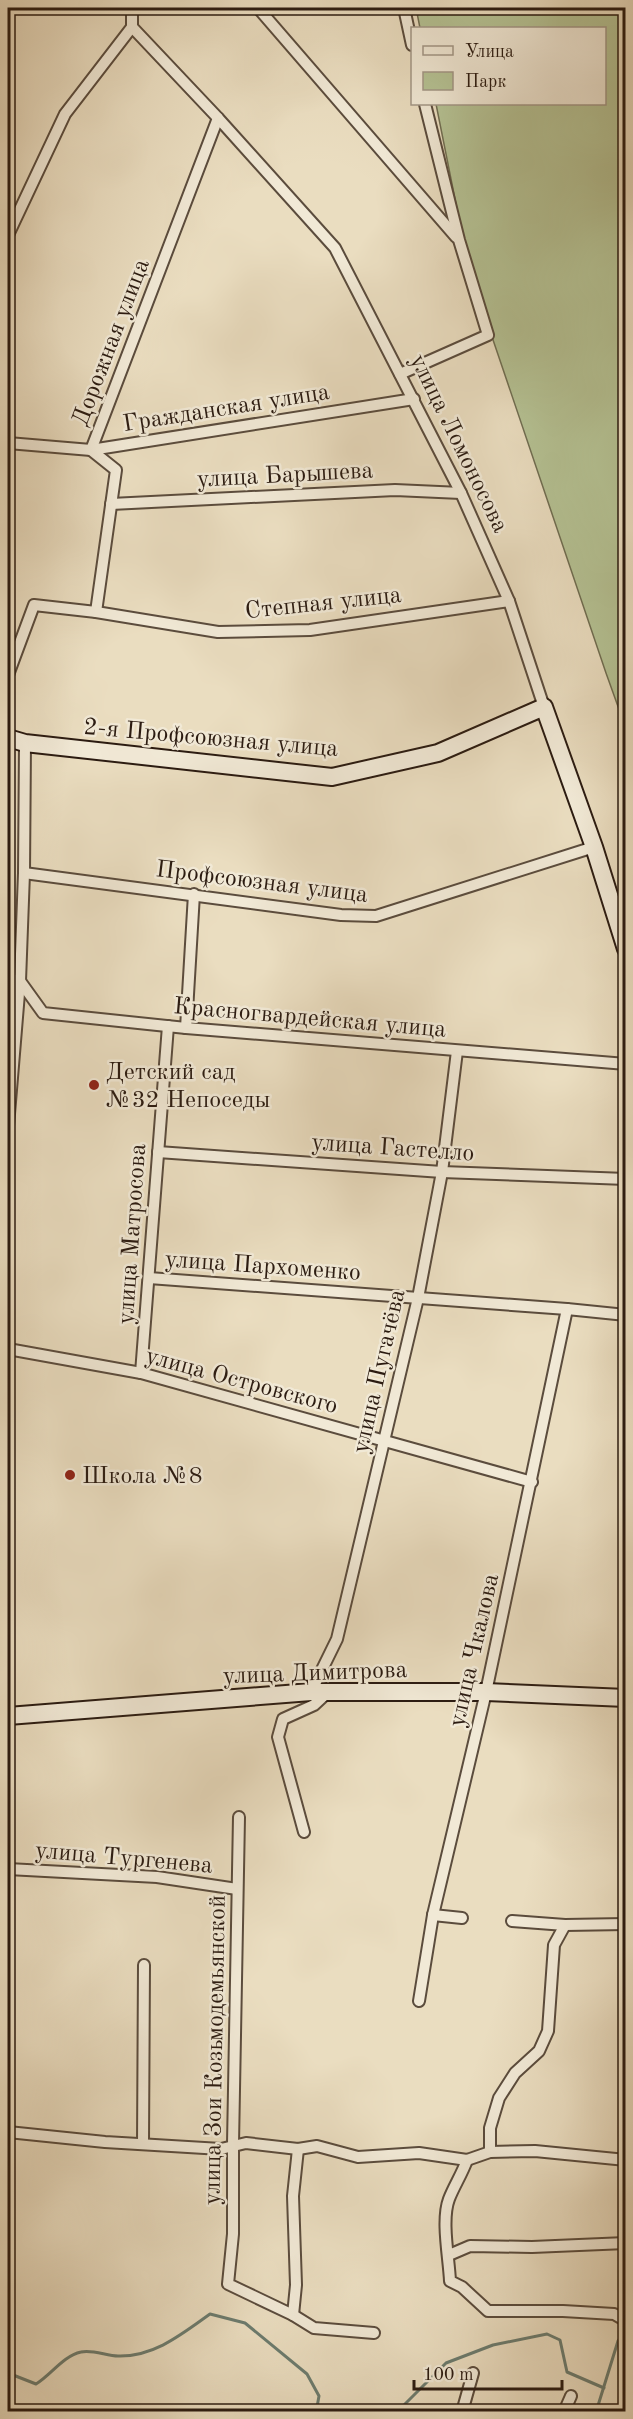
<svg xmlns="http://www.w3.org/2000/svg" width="633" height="2419" font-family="'Old Standard TT',serif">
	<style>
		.green { fill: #b5c294; stroke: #706e52; stroke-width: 1.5 }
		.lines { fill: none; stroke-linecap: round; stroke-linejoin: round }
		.stream { stroke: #6c7c6f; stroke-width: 3 }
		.street-casing { stroke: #5b4c3d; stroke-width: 14 }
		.secondary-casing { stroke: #2b1b11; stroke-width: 20 }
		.street { stroke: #f1e9d6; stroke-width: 10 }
		.secondary { stroke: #f1e9d6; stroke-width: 16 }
		.poi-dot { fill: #8f2418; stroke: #f1e9d6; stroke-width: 2 }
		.labels { text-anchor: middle; stroke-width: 5; stroke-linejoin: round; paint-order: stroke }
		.street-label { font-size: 24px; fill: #2b1b11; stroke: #f1e9d6 }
		.poi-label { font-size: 24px; fill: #2b1b11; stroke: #f1e9d6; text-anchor: start }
	</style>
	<rect width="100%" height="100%" fill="#eaddc0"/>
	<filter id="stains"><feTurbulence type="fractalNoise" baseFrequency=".00333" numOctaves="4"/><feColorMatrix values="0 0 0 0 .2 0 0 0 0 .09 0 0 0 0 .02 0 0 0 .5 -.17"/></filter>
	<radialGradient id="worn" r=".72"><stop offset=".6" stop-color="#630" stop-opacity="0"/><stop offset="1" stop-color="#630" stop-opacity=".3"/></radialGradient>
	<path class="green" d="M416,8h209v718l-19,-53 -137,-404 -33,-165h168v-76h-184z"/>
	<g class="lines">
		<g class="stream">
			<path d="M8,2373l28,11c15,-9 27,-28 45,-32 11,-3 26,4 37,4 36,1 64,-22 92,-42l35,9 62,51 12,22 -2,11 4,5"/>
			<path d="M397,2412l49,-49 47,-18 54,-11 13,6 7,32 37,16"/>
			<path d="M596,2412l22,-71 8,-11"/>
		</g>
		<g class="street-casing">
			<g id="street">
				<path d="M258,8l198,229"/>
				<path d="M404,8l8,37"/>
				<path d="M132,27l86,91 117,130 126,245 48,108 35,106"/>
				<path d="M132,27v-19"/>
				<path d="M8,235l57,-121 67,-87"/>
				<path d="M400,374l88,-39 -29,-95 -34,-136"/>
				<path d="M8,443l83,7 323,-51"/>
				<path d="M111,504l284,-14 66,3"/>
				<path d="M96,612l20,-142 -25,-20 127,-332"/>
				<path d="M8,675l26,-70 62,7 122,20 92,-2 199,-29"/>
				<path d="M24,873l317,42 35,1 218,-69"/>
				<path d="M8,978l12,3 23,32 143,15 440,36"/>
				<path d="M186,1028l8,-134"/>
				<path d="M8,1126l12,-145 4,-108 1,-130"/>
				<path d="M158,1152l284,20 184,7"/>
				<path d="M149,1278l418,31 59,6"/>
				<path d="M8,1349l133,24 391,109"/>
				<path d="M141,1373l27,-347"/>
				<path d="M311,1692l26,-53 81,-341 24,-126 15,-121"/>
				<path d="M239,1817l-6,327v90l-5,50 65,31 21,13 60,5"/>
				<path d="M304,1832l-26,-95 5,-18 31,-14 14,-13"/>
				<path d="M8,1869l149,8 80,12"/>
				<path d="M433,1915l29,3"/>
				<path d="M512,1921l53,4 61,-1"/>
				<path d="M419,2001l14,-86 53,-223 81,-383"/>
				<path d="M8,2132l97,10 116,7 25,-6 52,6 19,-3 41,11 61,-4 48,7 23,-8 45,-1 91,9"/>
				<path d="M143,2144l1,-179"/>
				<path d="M490,2152v-24l9,-30 16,-25 24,-22 9,-20 6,-86 11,-20"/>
				<path d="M467,2160c-5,14 -13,26 -18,39 -8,21 0,59 1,82l12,6 26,24h75l51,3 12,7"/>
				<path d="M449,2255l21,-9 62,1 94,-4"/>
				<path d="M293,2315l3,-30 -3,-89 5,-47"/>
				<path d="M462,2412l11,-39"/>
				<path d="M564,2412l7,-16"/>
			</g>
		</g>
		<g class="secondary-casing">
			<g id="secondary">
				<path d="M8,738l17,5 307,34 106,-24 106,-46 50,140 32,102"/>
				<path d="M8,1716l303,-24h175l140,6"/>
			</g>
		</g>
		<use href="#street" class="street"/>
		<use href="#secondary" class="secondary"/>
	</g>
	<g class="poi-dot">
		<circle cx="94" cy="1085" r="6"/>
		<circle cx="70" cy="1475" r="6"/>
	</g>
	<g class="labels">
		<g class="street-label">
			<text transform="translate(110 342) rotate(-69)" y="8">Дорожная улица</text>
			<text transform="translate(226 407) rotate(-9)" y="8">Гражданская улица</text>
			<text transform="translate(460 443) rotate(64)" y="8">улица Ломоносова</text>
			<text transform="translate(285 474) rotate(-3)" y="8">улица Барышева</text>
			<text transform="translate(323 602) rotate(-6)" y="8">Степная улица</text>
			<text transform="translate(211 737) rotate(5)" y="8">2-я Профсоюзная улица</text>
			<text transform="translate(262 881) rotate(7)" y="8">Профсоюзная улица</text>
			<text transform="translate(310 1017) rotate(5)" y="8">Красногвардейская улица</text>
			<text transform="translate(393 1147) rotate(4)" y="8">улица Гастелло</text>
			<text transform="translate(131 1234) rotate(-86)" y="8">улица Матросова</text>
			<text transform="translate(263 1265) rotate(4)" y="8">улица Пархоменко</text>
			<text transform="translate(378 1371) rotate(-77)" y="8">улица Пугачёва</text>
			<text transform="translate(242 1380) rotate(15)" y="8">улица Островского</text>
			<text transform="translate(473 1650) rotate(-77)" y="8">улица Чкалова</text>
			<text transform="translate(315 1672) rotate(-2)" y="8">улица Димитрова</text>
			<text transform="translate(124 1857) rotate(5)" y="8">улица Тургенева</text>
			<text transform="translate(214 2050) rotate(-89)" y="8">улица Зои Козьмодемьянской</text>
		</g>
		<g class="poi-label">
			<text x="106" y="1079">Детский сад<tspan x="106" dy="28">№32 Непоседы</tspan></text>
			<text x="82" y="1483">Школа №8</text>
		</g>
	</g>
	<rect width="633" height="2419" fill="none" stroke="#eaddc0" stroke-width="30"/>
	<rect x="9" y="9" width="615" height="2401" fill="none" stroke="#2b1b11" stroke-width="3"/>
	<rect x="15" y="15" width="603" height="2389" fill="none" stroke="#2b1b11" stroke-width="1.5"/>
	<rect x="411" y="27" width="195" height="78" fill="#f1e9d6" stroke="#a29787" stroke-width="1.5"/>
	<rect x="423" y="46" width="30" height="9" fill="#f1e9d6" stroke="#a29787" stroke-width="1.5"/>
	<text x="465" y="57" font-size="18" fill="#2b1b11">Улица</text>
	<rect x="423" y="72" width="30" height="18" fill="#b5c294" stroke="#a29787" stroke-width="1.5"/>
	<text x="465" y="87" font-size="18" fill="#2b1b11">Парк</text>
	<path d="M414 2380v9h148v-9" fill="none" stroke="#2b1b11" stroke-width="3"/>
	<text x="423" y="2380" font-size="18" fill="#2b1b11" stroke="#f1e9d6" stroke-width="4.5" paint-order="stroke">100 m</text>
	<rect width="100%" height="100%" filter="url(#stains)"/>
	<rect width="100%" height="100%" fill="url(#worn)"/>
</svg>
